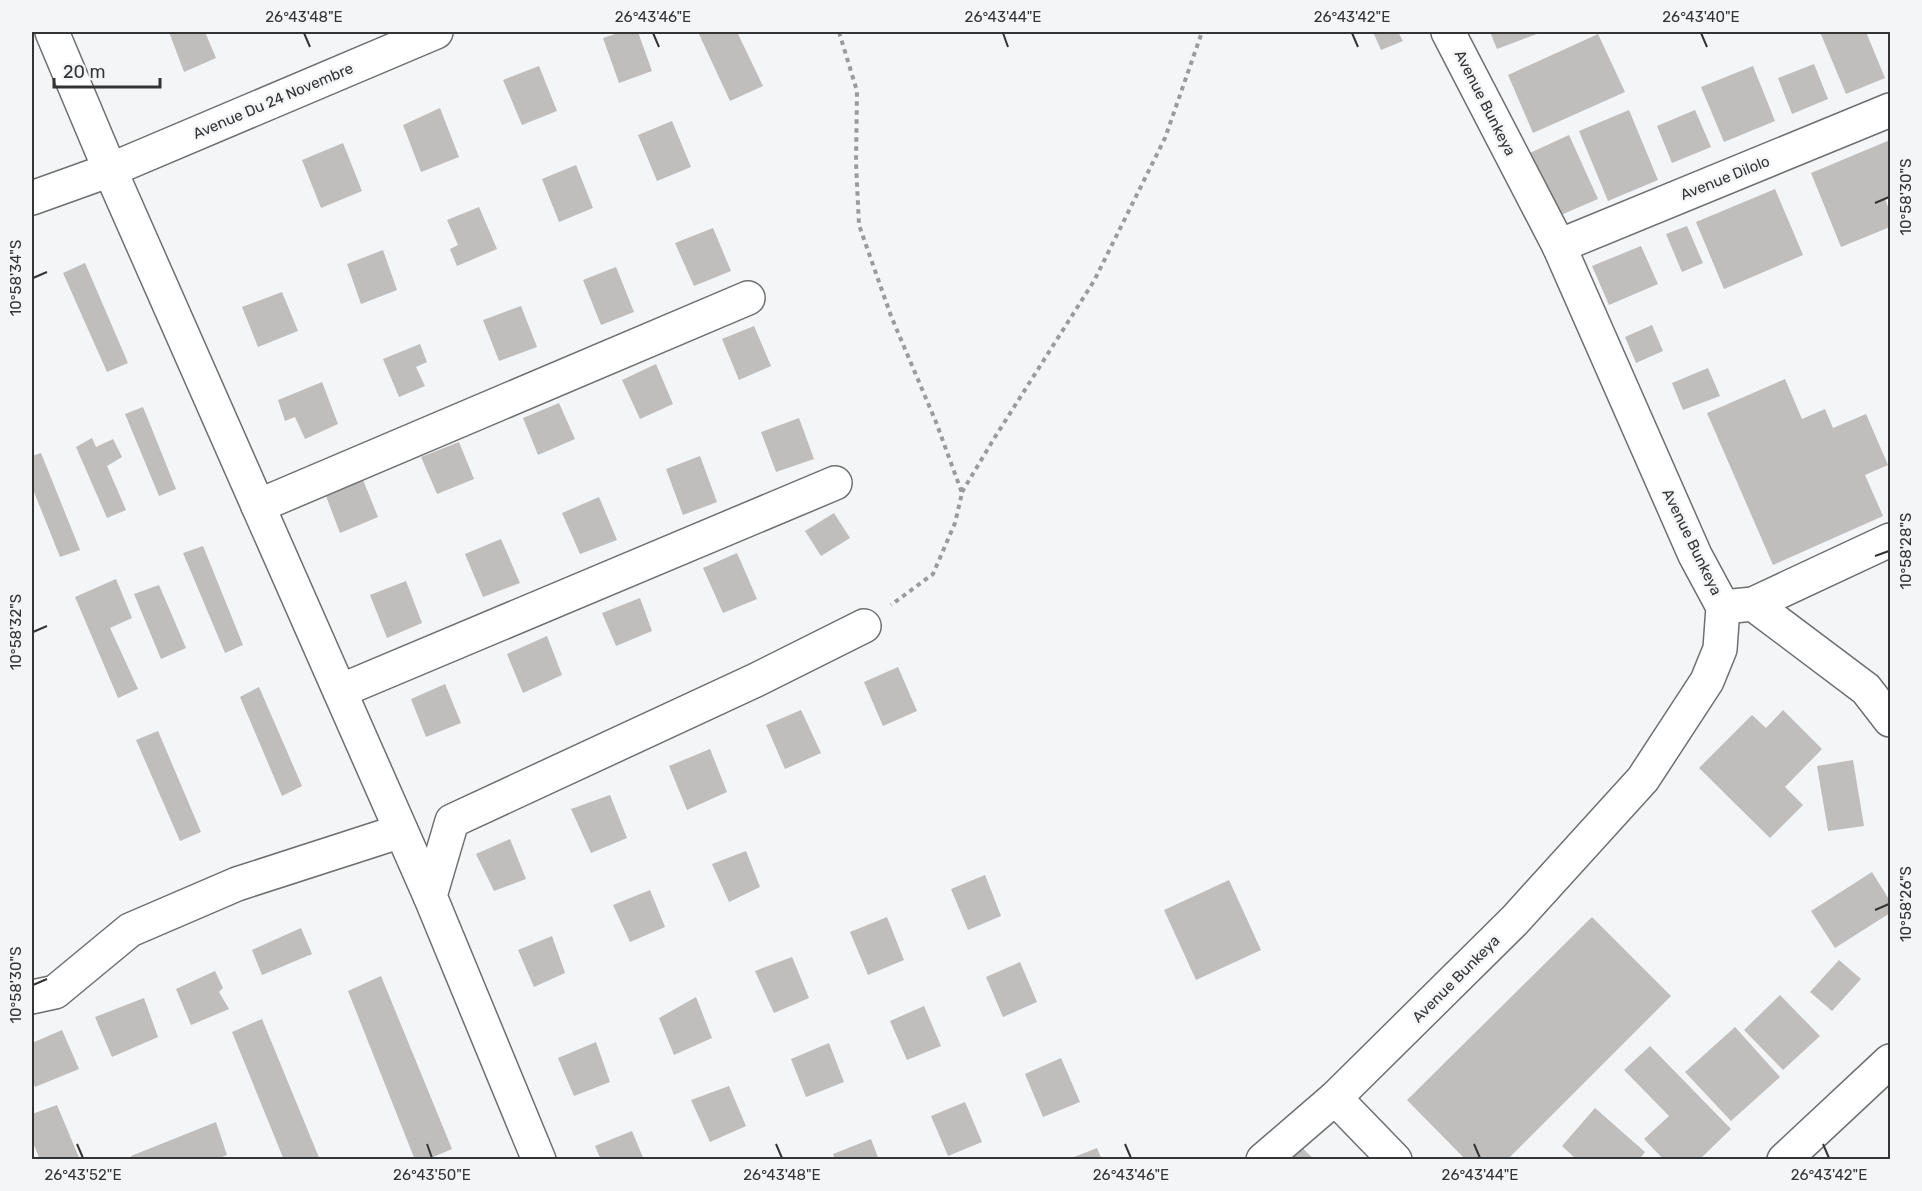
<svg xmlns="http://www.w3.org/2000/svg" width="1922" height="1191" font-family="Rubik,sans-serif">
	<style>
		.building { fill: #c0bdbd }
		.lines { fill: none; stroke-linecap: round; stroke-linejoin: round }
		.minor-casing { stroke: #6e6f70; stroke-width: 36 }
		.path { stroke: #9b9b9d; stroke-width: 4; stroke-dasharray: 4.5 4.5; stroke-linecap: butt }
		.minor { stroke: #fff; stroke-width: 33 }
		.ticks { fill: none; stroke: #343435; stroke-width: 2 }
		.labels { text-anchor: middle; stroke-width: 5; stroke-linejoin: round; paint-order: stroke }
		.street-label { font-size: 15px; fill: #343435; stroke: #f4f5f7 }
		.neatline { fill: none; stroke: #343435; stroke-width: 2 }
		.ticks-label { font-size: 15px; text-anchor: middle; fill: #343435 }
	</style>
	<rect width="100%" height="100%" fill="#f4f5f7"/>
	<g class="building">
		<path d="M169,32h36l11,26 -32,14z"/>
		<path d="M621,32h17l14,39 -33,12 -16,-45z"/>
		<path d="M698,32h39l26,54 -33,15z"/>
		<path d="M1373,32h25l5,9 -22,9z"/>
		<path d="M1490,32h52l-45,17z"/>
		<path d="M1820,32h46l19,46 -39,16z"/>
		<path d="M1598,34l27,58 -92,41 -25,-58z"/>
		<path d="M1814,64l14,35 -36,15 -14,-36z"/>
		<path d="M539,66l18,45 -35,14 -19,-45z"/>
		<path d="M1753,66l22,55 -51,21 -23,-55z"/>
		<path d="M440,108l19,49 -38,15 -18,-47z"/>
		<path d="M1629,110l29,70 -50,21 -29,-70z"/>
		<path d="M1695,110l16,37 -39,16 -15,-37z"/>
		<path d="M672,121l19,46 -34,14 -19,-46z"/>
		<path d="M1569,135l29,64 -51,22 -28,-63z"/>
		<path d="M1890,140v56l-5,2 5,15v14l-49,20 -30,-74z"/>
		<path d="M343,143l19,48 -41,17 -19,-48z"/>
		<path d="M576,165l17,43 -34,14 -17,-43z"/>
		<path d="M1775,189l28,66 -79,34 -28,-67z"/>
		<path d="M479,207l18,42 -40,17 -7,-17 8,-4 -11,-25z"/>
		<path d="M1687,226l16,37 -21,9 -16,-38z"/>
		<path d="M713,228l18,43 -37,15 -19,-43z"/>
		<path d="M1641,246l17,38 -49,21 -17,-39z"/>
		<path d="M383,250l14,40 -36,14 -14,-40z"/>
		<path d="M85,263l43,100 -21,9 -44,-99z"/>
		<path d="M616,267l18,45 -33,13 -18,-45z"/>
		<path d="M282,292l16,39 -40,16 -16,-40z"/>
		<path d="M521,306l16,41 -38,14 -16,-41z"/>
		<path d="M1652,325l11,26 -27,12 -11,-26z"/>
		<path d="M754,326l17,40 -32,14 -17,-41z"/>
		<path d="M420,344l7,18 -11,5 9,19 -26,11 -16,-38z"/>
		<path d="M656,364l17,40 -33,15 -18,-39z"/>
		<path d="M1708,368l12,28 -37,14 -11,-27z"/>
		<path d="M1785,379l17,40 23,-10 8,19 33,-14 22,51 -23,10 18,41 -110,49 -66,-152z"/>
		<path d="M322,382l16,42 -33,15 -10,-22 -10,4 -7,-21z"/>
		<path d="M559,403l16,36 -37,16 -15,-37z"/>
		<path d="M143,407l33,82 -17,7 -34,-82z"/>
		<path d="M799,418l15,41 -38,13 -15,-40z"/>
		<path d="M92,438l4,9 17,-8 9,18 -15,9 19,44 -19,8 -31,-71z"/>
		<path d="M459,442l15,37 -37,15 -16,-37z"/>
		<path d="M41,453l39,97 -20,7 -28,-70v-31z"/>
		<path d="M700,456l17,46 -34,13 -17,-46z"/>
		<path d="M363,480l15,37 -38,16 -14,-37z"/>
		<path d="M599,497l18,43 -37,14 -18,-41z"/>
		<path d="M834,513l16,25 -29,18 -16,-25z"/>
		<path d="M501,539l19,44 -37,14 -18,-43z"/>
		<path d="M203,546l40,99 -18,8 -42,-100z"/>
		<path d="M737,553l20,46 -34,14 -20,-45z"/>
		<path d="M116,579l16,39 -22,10 28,61 -20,9 -43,-101z"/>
		<path d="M406,581l16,42 -35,15 -17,-43z"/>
		<path d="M159,585l27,63 -25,11 -27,-65z"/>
		<path d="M640,598l12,33 -36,15 -14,-33z"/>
		<path d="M547,636l15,39 -39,18 -16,-39z"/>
		<path d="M898,667l19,44 -34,15 -19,-44z"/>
		<path d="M445,684l16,39 -35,14 -15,-38z"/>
		<path d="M259,687l43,99 -20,10 -42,-99z"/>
		<path d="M801,710l20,43 -36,16 -19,-44z"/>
		<path d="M1783,710l39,39 -37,38 18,18 -33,33 -71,-70 53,-53 14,13z"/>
		<path d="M158,731l43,101 -21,9 -44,-101z"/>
		<path d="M710,749l17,43 -40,18 -18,-44z"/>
		<path d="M1853,760l11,66 -36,5 -11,-65z"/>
		<path d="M610,795l17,43 -36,15 -20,-44z"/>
		<path d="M510,839l16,40 -32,12 -18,-37z"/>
		<path d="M746,851l14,36 -31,15 -17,-38z"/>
		<path d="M1872,872l18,29v12l-55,35 -24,-37z"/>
		<path d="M985,875l16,41 -33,14 -17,-41z"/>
		<path d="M1229,880l32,70 -65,30 -32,-70z"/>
		<path d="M650,890l15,37 -35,15 -17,-37z"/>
		<path d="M887,917l17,43 -36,15 -18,-43z"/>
		<path d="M1592,917l79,79 -164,164h-41l-59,-60z"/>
		<path d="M301,928l11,26 -50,21 -10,-25z"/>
		<path d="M552,936l13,37 -31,14 -16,-37z"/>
		<path d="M792,957l17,41 -35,15 -19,-42z"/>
		<path d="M1839,960l22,19 -29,32 -22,-19z"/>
		<path d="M1020,962l17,40 -34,15 -17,-40z"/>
		<path d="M215,971l8,17 -4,4 10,17 -38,16 -15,-36z"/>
		<path d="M381,976l71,173 -26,11h-11l-67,-169z"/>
		<path d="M1780,995l40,41 -37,34 -39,-40z"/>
		<path d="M696,997l16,41 -38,17 -15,-37z"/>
		<path d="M144,998l14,39 -46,20 -17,-40z"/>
		<path d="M924,1006l17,40 -34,14 -17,-39z"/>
		<path d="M262,1019l58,141h-36l-52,-128z"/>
		<path d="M1735,1027l45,50 -49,44 -46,-49z"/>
		<path d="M62,1030l17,39 -44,18 -3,-8v-36z"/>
		<path d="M596,1042l14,40 -36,14 -16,-38z"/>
		<path d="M829,1043l15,39 -38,15 -15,-38z"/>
		<path d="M1650,1046l81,83 -32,31h-35l-20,-21 25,-23 -45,-46z"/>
		<path d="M1061,1058l19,44 -37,15 -18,-43z"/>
		<path d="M729,1086l17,40 -36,16 -19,-42z"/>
		<path d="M965,1102l17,40 -34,14 -17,-40z"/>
		<path d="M57,1105l23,55h-40l-8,-20v-26z"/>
		<path d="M1595,1108l50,44 -6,8h-62l-15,-14z"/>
		<path d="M216,1122l11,33 -13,5h-82l-1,-4z"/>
		<path d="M632,1131l12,29h-43l-6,-14z"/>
		<path d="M871,1139l8,21h-44l-2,-6z"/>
		<path d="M1298,1144l17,16h-31z"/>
		<path d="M1097,1148l5,12h-33v-1z"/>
	</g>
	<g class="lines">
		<g class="minor-casing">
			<g id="minor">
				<path d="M52,32l58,138 320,726"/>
				<path d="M32,198l78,-28 326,-138"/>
				<path d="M1559,246l331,-136"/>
				<path d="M258,506l490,-208"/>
				<path d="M1753,604l113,85 24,31"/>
				<path d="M1723,607l30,-3 137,-64"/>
				<path d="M340,691l495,-208"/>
				<path d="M32,997l23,-5 75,-62 107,-46 164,-53"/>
				<path d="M1335,1098l60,62"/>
				<path d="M539,1160l-109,-264 22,-75 304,-141 108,-54"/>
				<path d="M1263,1160l72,-62 180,-178 128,-141 64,-98 13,-32 3,-42 -28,-52 -136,-309 -111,-214"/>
				<path d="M1784,1160l106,-99"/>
			</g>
		</g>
		<g class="path">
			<path d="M839,32l18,59 -1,72 3,62 32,91 45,106 26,71 -7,30 -22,51 -42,31"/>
			<path d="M962,492l33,-55 99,-156 71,-143 37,-106"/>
		</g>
		<use href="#minor" class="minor"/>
	</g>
	<path class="ticks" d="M304,33l6,14M653,33l6,14M1003,33l5,14M1352,33l6,14M1701,33l6,14M1875,203l14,-6M33,278l14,-6M1875,556l14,-5M33,632l14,-6M1875,910l14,-6M33,985l14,-6M77,1144l6,14M427,1144l5,14M776,1144l6,14M1125,1144l6,14M1474,1144l6,14M1823,1144l6,14"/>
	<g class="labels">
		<g class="street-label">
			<text transform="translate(273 101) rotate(-23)" y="5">Avenue Du 24 Novembre</text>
			<text transform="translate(1485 103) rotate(63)" y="5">Avenue Bunkeya</text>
			<text transform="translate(1725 178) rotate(-22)" y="5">Avenue Dilolo</text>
			<text transform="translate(1692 542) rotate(64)" y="5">Avenue Bunkeya</text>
			<text transform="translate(1456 979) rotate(-45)" y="5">Avenue Bunkeya</text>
		</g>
	</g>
	<rect width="1922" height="1191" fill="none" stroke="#f4f5f7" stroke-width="66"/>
	<path d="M54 78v9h106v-9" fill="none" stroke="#343435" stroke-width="3"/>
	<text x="63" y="78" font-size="18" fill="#343435" stroke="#f4f5f7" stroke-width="4.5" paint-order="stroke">20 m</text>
	<rect x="33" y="33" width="1856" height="1125" class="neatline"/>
	<g class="ticks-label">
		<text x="304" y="22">26°43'48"E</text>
		<text x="653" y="22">26°43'46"E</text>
		<text x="1003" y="22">26°43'44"E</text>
		<text x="1352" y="22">26°43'42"E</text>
		<text x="1701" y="22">26°43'40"E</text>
		<text transform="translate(1906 197) rotate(-90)" y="5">10°58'30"S</text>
		<text transform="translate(16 278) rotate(-90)" y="5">10°58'34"S</text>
		<text transform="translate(1906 551) rotate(-90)" y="5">10°58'28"S</text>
		<text transform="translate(16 632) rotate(-90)" y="5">10°58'32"S</text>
		<text transform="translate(1906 904) rotate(-90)" y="5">10°58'26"S</text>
		<text transform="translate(16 985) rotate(-90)" y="5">10°58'30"S</text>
		<text x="83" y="1180">26°43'52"E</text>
		<text x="432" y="1180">26°43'50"E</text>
		<text x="782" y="1180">26°43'48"E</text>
		<text x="1131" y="1180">26°43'46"E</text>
		<text x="1480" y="1180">26°43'44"E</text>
		<text x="1829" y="1180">26°43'42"E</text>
	</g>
</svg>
